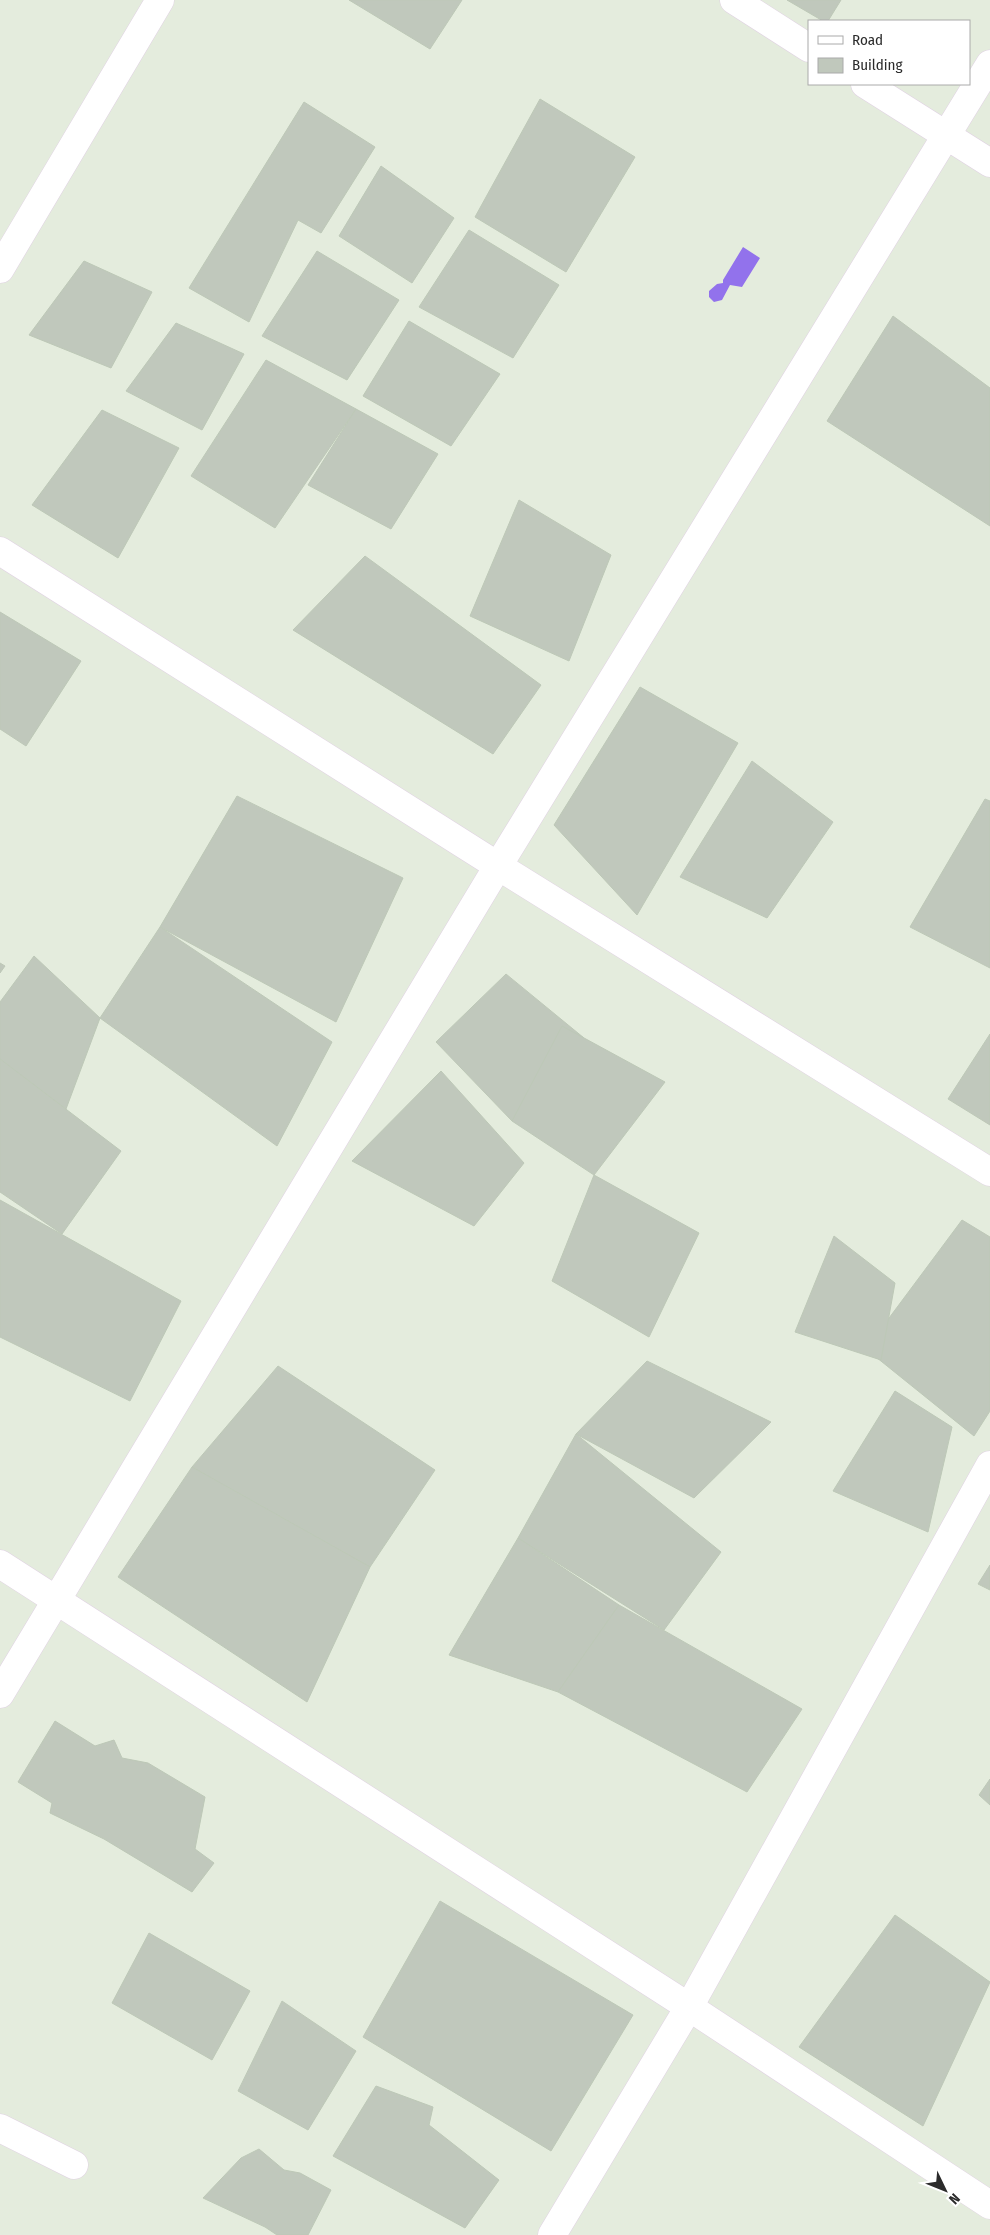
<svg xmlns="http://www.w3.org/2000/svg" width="990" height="2235" font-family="'Fira Sans Condensed',sans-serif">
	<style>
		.water { fill: #9272ec }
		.building { fill: #c0c8bc; stroke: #bdc8b7 }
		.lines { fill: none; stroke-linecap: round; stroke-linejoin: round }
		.minor-casing { stroke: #e0d2e3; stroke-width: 29 }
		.minor { stroke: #fff; stroke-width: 28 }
	</style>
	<rect width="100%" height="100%" fill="#e4ecdd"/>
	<path class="water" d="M743,247l17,11 -18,29 -12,-2 -8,15 -8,2 -5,-5v-6l8,-7 6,-1v-3z"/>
	<g class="building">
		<path d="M349,0h113l-32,49z"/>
		<path d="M787,0h54l-13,21h-5z"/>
		<path d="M540,99l95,58 -69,115 -91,-55z"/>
		<path d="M304,102l71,45 -54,86 -23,-13 -49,102 -60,-34z"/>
		<path d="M381,166l73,52 -42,65 -73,-47z"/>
		<path d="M469,230l90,55 -46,73 -94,-51z"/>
		<path d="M317,251l82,49 -52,80 -85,-44z"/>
		<path d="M84,261l68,31 -41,76 -82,-33z"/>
		<path d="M893,316l97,72v138l-163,-105z"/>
		<path d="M409,321l91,53 -49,72 -88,-50z"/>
		<path d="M176,323l68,31 -42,76 -76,-39z"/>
		<path d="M266,360l90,49 -81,119 -84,-52z"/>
		<path d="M356,409l82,45 -47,75 -83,-44z"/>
		<path d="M102,410l77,38 -61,110 -86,-53z"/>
		<path d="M519,500l92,55 -42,106 -99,-45z"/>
		<path d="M365,556l176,129 -48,69 -200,-124z"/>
		<path d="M0,612l81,49 -55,85 -26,-17z"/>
		<path d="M640,687l98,56 -101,172 -83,-90z"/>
		<path d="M752,761l81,61 -66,96 -87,-41z"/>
		<path d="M237,796l166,82 -67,144 -176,-95z"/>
		<path d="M985,799l5,2v167l-80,-41z"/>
		<path d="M160,927l172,115 -55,104 -177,-128z"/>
		<path d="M34,956l66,62 -34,91 -66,-50v-57z"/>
		<path d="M0,963l5,3 -5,7z"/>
		<path d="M506,974l78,64 -72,83 -76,-79z"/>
		<path d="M562,1026l103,56 -71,93 -82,-54z"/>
		<path d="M990,1034v91l-42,-26z"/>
		<path d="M0,1059l121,92 -59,83 -62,-42z"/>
		<path d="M441,1071l83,92 -50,63 -122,-65z"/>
		<path d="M594,1175l105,58 -50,104 -97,-56z"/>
		<path d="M0,1200l181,101 -51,100 -130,-64z"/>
		<path d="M962,1220l28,17v174l-16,25 -108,-87z"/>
		<path d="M834,1236l61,47 -14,77 -86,-28z"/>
		<path d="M647,1361l124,61 -77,76 -118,-64z"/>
		<path d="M278,1366l157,104 -65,97 -178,-100z"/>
		<path d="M895,1391l57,36 -24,105 -95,-41z"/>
		<path d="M576,1434l145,118 -57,78 -146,-92z"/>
		<path d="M192,1467l178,100 -63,135 -189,-125z"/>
		<path d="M518,1538l101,67 -61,87 -109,-37z"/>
		<path d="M990,1565v25l-12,-6z"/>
		<path d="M619,1605l183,104 -55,83 -189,-100z"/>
		<path d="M55,1721l40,25 19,-6 8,18 26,5 57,34 -10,52 19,14 -22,29 -88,-53 -54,-26 2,-10 -34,-21z"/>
		<path d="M990,1779v26l-11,-10z"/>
		<path d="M440,1901l193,114 -82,136 -188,-114z"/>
		<path d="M895,1915l95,67 -67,144 -124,-79z"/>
		<path d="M149,1933l101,58 -38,69 -100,-57z"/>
		<path d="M282,2001l74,50 -48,79 -70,-39z"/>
		<path d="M376,2086l57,21 -4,18 70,55 -34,48 -132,-72z"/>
		<path d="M259,2149l25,21 16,3 31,17 -23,45h-31l-12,-8 -62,-29 38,-40z"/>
	</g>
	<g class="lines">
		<g class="minor-casing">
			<g id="minor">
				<path d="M734,0l75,48"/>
				<path d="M865,84l125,79"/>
				<path d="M0,269l160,-269"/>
				<path d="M0,551l498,315 492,306"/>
				<path d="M0,1564l689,443 301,198"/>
				<path d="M0,1694l498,-828 492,-802"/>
				<path d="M0,2128l74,37"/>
				<path d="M552,2235l137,-228 301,-542"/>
			</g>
		</g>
		<use href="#minor" class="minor"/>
	</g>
	<rect x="808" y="20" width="162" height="65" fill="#ffffff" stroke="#aaaaaa"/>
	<rect x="818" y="36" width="25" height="8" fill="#ffffff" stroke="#aaaaaa"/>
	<text x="852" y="45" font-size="15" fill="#2b2b2b">Road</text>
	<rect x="818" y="58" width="25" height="15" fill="#c0c8bc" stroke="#aaaaaa"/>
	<text x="852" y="70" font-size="15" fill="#2b2b2b">Building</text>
	<g transform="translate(945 2190) rotate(133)" stroke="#ffffff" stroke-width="4" paint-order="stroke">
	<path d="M0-4L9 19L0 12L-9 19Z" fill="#2b2b2b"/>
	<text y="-8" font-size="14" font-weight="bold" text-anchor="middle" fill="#2b2b2b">N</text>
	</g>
</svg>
